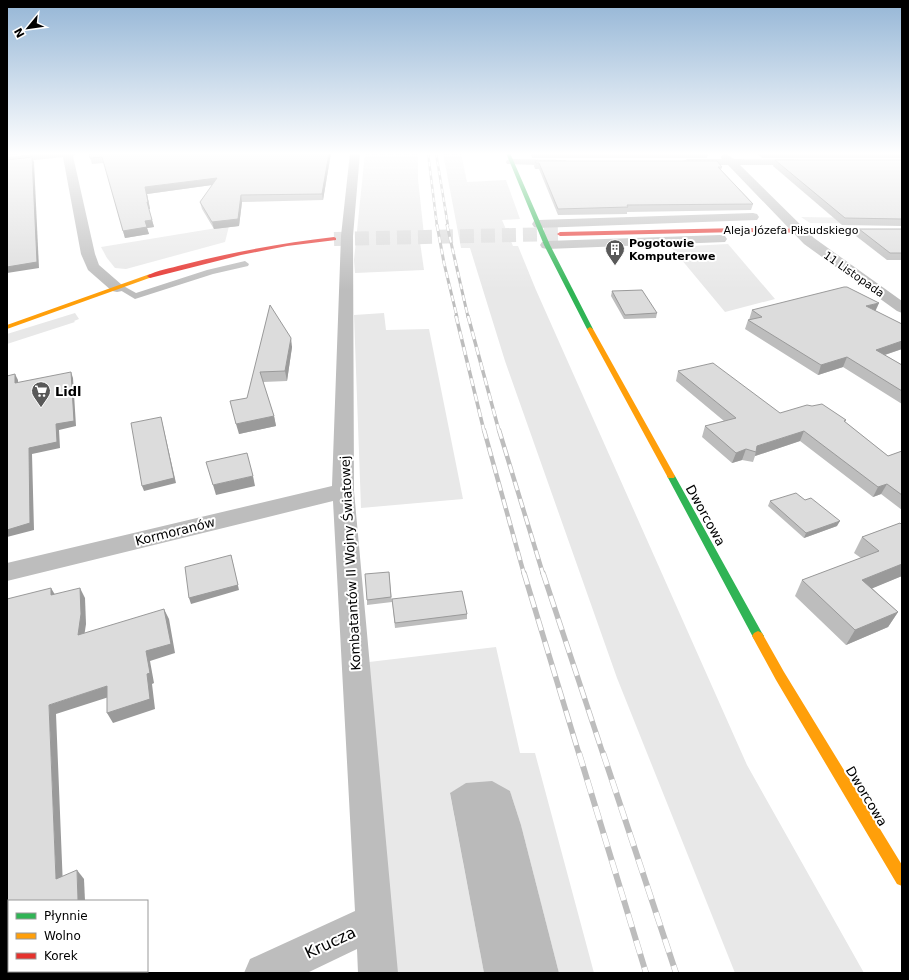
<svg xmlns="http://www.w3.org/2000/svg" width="909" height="980" font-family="'DejaVu Sans',sans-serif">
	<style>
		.green { fill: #e8e8e8 }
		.water { fill: #bababa }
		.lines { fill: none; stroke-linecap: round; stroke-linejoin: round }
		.secondary-tunnel { stroke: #d9d9d9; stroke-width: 14; stroke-dasharray: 14 7; stroke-linecap: butt }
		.lane { fill: #bdbdbd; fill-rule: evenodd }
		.street { fill: #bdbdbd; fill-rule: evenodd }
		.fast { fill: #30b455; fill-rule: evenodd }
		.slow { fill: #ff9f0a; fill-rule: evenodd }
		.jam { fill: #e5322d; fill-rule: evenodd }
		.rail-far5-casing { stroke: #bdbdbd; stroke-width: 2.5 }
		.rail-far4-casing { stroke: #bdbdbd; stroke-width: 3 }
		.rail-far3-casing { stroke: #bdbdbd; stroke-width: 3.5 }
		.rail-far2-casing { stroke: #bdbdbd; stroke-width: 4.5 }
		.rail-far1-casing { stroke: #bdbdbd; stroke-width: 5.5 }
		.rail-casing { stroke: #bdbdbd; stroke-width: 6 }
		.rail-far5 { stroke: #fff; stroke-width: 1.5; stroke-dasharray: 4.5; stroke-linecap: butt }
		.rail-far4 { stroke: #fff; stroke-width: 2; stroke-dasharray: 6; stroke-linecap: butt }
		.rail-far3 { stroke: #fff; stroke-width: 2.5; stroke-dasharray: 8; stroke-linecap: butt }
		.rail-far2 { stroke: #fff; stroke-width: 3; stroke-dasharray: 9; stroke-linecap: butt }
		.rail-far1 { stroke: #fff; stroke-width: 4; stroke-dasharray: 12; stroke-linecap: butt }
		.rail { stroke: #fff; stroke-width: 5; stroke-dasharray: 14; stroke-linecap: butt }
		.wall { fill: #bdbdbd }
		.shaded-wall { fill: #9a9a9a }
		.building { fill: #dcdcdc; stroke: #9a9a9a }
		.labels { text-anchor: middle; stroke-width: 4; stroke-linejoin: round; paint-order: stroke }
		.far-street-label { font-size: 11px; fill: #000; stroke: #fff }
		.far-poi-label { font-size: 11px; font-weight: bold; fill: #000; stroke: #fff; text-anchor: start }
		.poi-label { font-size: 13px; font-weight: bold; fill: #000; stroke: #fff; text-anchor: start }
		.street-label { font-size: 13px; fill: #000; stroke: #fff }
		.near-street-label { font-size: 16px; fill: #000; stroke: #fff }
	</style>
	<rect width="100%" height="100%" fill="#fff"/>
	<g class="green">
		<path d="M365,153h53v26l6,56h-5l5,35 -69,3 -1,-13z"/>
		<path d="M443,153h18l6,29 39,-2 14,39 -18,1 11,26h5l18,44 211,475 117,208h-129l-118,-295 -112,-317 -35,-113h-9z"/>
		<path d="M801,217l63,1 38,6 -92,-1z"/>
		<path d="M229,226l-4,16 -99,27 -11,-1 -8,-10 -6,-11z"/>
		<path d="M728,244l47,55 -50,13 -54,-65z"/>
		<path d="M75,313l4,6 -5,2 1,1 -68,22v-10z"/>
		<path d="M384,313l2,17 43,-1 34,170 -102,9 -7,-193z"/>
		<path d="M496,647l24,106h15l59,220h-35l-38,-148 -11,-34 -60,3 34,179h-87l-28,-311z"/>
	</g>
	<path class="water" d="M492,781l18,10 11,34 38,148h-75l-34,-180 16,-10z"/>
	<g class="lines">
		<path class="secondary-tunnel" d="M334,239l226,-5"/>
		<path class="lane" d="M245,261l4,3 -1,2 -35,8 -78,25 -20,-12 5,-3 16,9 71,-23z"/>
		<g class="street">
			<path d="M45,153h32l-4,3 22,98 4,11 23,20 2,3 -2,3 -5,1 -5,-1 -24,-21 -7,-16 -18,-97 -56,6v-6z"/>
			<path d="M350,153h10l-7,83 1,255 44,482h-40l-1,-24 -50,24h-63l6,-14 105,-48 -22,-410 -326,80v-18l325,-77 9,-250z"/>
			<path d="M726,154l8,5 75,1 1,2 -1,2 -4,1h-65l74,73 88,63v12l-5,-2 -93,-67 -76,-79h-41l-5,-3 5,-3h35l-1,-2 1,-2z"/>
			<path d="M511,159l54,1 5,3 -5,3 -58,-2 -1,-2 1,-2z"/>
			<path d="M753,213l4,1 2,3 -2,3 -219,8 -4,-1 -2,-3 2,-3 4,-1z"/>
			<path d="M720,235l5,1 2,3 -2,3 -178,7 -5,-1 -2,-3 2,-3 5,-1z"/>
		</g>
		<g class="fast">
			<path d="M506,153h4l40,92 43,84 -1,1 -2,1 -3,-2 -43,-84z"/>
			<path d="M824,229h78v4l-80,-1v-2z"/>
			<path d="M671,473l4,3 87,157 2,3 -2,3 -4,2 -4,-2 -87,-163z"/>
		</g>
		<g class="slow">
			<path d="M150,274l3,2 -1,1 -145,52v-4z"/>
			<path d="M590,327l3,2 82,147 -1,2h-6l-1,-2 -80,-147z"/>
			<path d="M758,631l4,2 22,39 118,193v21l-5,-2 -121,-204 -24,-44 2,-3z"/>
		</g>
		<g class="jam">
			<path d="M739,228l85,1 3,2 -3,2 -85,-1 -179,4 -3,-2 3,-2z"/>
			<path d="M334,237l2,1v2l-49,6 -46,9 -91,23 -3,-2c9,-6 25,-8 35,-11 50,-13 101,-22 152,-28z"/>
		</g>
		<g class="rail-far5-casing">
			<g id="rail-far5">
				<path d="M428,153l9,73"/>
				<path d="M436,153l12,73"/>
			</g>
		</g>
		<g class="rail-far4-casing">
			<g id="rail-far4">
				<path d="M437,225l7,38 13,54"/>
				<path d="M447,225l21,92"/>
			</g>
		</g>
		<g class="rail-far3-casing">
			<g id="rail-far3">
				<path d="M456,316l28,115"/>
				<path d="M468,316l31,115"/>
			</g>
		</g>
		<g class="rail-far2-casing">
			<g id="rail-far2">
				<path d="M484,430l40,144"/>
				<path d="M499,430l44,144"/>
			</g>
		</g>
		<g class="rail-far1-casing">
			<g id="rail-far1">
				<path d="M524,573l55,181"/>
				<path d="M543,573l60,181"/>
			</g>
		</g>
		<g class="rail-casing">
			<g id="rail">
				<path d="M579,753l67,220"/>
				<path d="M603,753l73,220"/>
			</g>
		</g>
		<use href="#rail-far5" class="rail-far5"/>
		<use href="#rail-far4" class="rail-far4"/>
		<use href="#rail-far3" class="rail-far3"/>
		<use href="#rail-far2" class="rail-far2"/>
		<use href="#rail-far1" class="rail-far1"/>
		<use href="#rail" class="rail"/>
	</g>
	<g class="wall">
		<path d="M89,153h242l-8,47 -81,2 -3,24 -25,3 -12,-20 -2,-7 12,-17 -65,9 3,15h-1l5,18 -7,1 2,6 -24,4 -21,-75 -12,1z"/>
		<path d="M531,153h177l-1,5h-175z"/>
		<path d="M757,153h145v5h-140z"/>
		<path d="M775,160h127v66l-60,-1 -69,-59z"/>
		<path d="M535,161l187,6 -1,3 32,34 -2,6 -124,2v2l-69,1 -19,-46h-4l-1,-3z"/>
		<path d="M859,229h43v31h-15l-31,-24z"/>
		<path d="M612,291l45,22 -1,5 -32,1 -13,-23z"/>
		<path d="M270,305l22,42 -5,34 -24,1 11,34 2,10 -37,8z"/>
		<path d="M752,310l123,1 27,13v25l-17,6 17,10v39l-59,-37 -25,8 -73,-46 3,-9h1z"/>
		<path d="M678,371l102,42 66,7 -1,2 43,34 14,-5v59l-21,-16 -8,3 -73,-56 -45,15 -2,6 -11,-2 -10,3 -30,-26 3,-11 19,-5 -48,-40z"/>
		<path d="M770,501l67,25 -33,12 -36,-32z"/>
		<path d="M900,523l2,53 -30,12 26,24 -10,15 -42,18 -51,-49 7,-16 59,-22 -7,-5 8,-16z"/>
		<path d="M389,572l3,30 -25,3v-5z"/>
		<path d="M392,599l75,15v5l-72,9z"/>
	</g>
	<g class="shaded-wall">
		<path d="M7,153h25l-25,2z"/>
		<path d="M329,153h2l-8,47 -1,-6z"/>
		<path d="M32,157l2,5 5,106 -32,5v-6z"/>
		<path d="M217,178l2,6 -72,10 3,15h-2l-1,-7 -2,-15z"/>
		<path d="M241,195l1,7 -3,24 -25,3 -2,-7z"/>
		<path d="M152,220l2,7 -7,1 2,6 -24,4 -2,-7 22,-10z"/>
		<path d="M879,303l-4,9 -9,-6z"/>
		<path d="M291,338l1,9 -5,34 -2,-10z"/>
		<path d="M902,341v8l-30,10 4,-9z"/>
		<path d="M847,357l-4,10 -25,8 3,-10z"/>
		<path d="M71,372l2,6 3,48 -17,4 1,18 -28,6 2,76 -27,7v-7l22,-82 27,-24z"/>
		<path d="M15,374l3,6v9l-3,-6z"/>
		<path d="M274,416l2,10 -37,8 -3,-10z"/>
		<path d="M161,417l15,66 -32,8 -2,-5z"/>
		<path d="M804,431l-4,10 -45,15 2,-10z"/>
		<path d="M746,449l-4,11 -10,3 4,-10z"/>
		<path d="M253,476l2,10 -39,9 -3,-10z"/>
		<path d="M887,484l-6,10 -8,3 5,-10z"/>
		<path d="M840,521l-3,5 -33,12 2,-5z"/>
		<path d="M231,555l8,35 -48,14 -2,-6z"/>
		<path d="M902,564v12l-48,20 8,-16z"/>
		<path d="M51,588l6,10 -6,-3z"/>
		<path d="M80,588l5,10 1,26 -3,20 -5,-9z"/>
		<path d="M164,609l5,10 6,34 -25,8 4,22 -2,1 3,25 -42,14 -6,-10 40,-39 -1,-23z"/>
		<path d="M898,612l-10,15 -42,18 9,-15z"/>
		<path d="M107,686l5,10 -56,18 7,173 -7,-8 -7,-174z"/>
		<path d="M77,870l7,9 1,22h-7z"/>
		<path d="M54,971h24l-4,2h-24z"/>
	</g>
	<g class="building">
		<path d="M89,153h240l-7,41 -81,1 -3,24 -26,3 -12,-20 17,-24 -72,9 3,15h-1l5,18 -7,1 2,6 -24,4 -21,-74 -12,1z"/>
		<path d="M32,157l5,105 -30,5v-107z"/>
		<path d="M775,160h127v59l-57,-1z"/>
		<path d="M535,161h182l5,6h-4l35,37 -126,1 1,2 -70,2 -19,-46h-3z"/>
		<path d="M859,229h43v24h-12z"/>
		<path d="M844,287h3l32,16 -13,3 36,18v17l-26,9 26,15v26l-55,-34 -26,8 -73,-45 14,-3 -10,-7z"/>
		<path d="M642,290l15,23 -32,2 -13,-24z"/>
		<path d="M270,305l21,33 -6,33 -25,1 14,44 -38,8 -6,-23 17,-3z"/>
		<path d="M713,363l67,50 27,-8 5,1 10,-2 24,16 -2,1 44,35 14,-5v44l-15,-11 -9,3 -74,-56 -47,15 -1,6 -10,-3 -10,4 -31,-27 31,-8 -58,-47z"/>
		<path d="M71,372l3,49 -18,3 1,18 -28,6 1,75 -23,7v-154l8,-2v9z"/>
		<path d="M161,417l13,61 -32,8 -11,-63z"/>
		<path d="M247,453l6,23 -40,9 -7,-23z"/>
		<path d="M796,493l9,7 6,-2 29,23 -34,12 -36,-32z"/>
		<path d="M900,523l2,2v39l-40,16 36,32 -43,18 -53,-50 77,-29 -17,-14z"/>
		<path d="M231,555l7,30 -49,13 -4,-31z"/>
		<path d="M389,572l2,25 -24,3 -2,-26z"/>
		<path d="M51,588v7l29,-7 1,26 -3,21 86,-26 7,35 -25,7 4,22 -3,1 3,25 -43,14v-27l-58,19 7,174 21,-9 1,31h-69v70h45l-4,2h-43v-374z"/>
		<path d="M462,591l5,23 -72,9 -3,-24z"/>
	</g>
	<linearGradient id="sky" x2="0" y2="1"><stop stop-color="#95b6d6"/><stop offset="0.53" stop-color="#fff"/><stop offset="1" stop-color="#fff" stop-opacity="0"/></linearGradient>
	<rect width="909" height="290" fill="url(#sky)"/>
	<defs>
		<g id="building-pin" transform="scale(1)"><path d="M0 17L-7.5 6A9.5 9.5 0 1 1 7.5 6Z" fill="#595959" stroke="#fff"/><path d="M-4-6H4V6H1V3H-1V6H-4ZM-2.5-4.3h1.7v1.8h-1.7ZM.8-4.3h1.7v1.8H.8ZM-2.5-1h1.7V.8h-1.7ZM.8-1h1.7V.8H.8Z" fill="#fff"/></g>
		<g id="supermarket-pin" transform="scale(1)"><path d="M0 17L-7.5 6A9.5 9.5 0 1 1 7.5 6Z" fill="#595959" stroke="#fff"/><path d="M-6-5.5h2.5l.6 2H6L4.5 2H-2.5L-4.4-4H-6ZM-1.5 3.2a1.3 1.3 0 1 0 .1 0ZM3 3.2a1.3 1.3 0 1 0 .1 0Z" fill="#fff"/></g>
	</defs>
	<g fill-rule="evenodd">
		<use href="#building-pin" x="615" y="249"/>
		<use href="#supermarket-pin" x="41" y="391"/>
	</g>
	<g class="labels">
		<g class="far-street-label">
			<text x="791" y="234">Aleja Józefa Piłsudskiego</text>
			<text transform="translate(854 274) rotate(35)" y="4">11 Listopada</text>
		</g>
		<g class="far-poi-label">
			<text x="629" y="247">Pogotowie<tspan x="629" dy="13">Komputerowe</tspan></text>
		</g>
		<g class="poi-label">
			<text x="55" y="396">Lidl</text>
		</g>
		<g class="street-label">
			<text transform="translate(706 515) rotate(61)" y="5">Dworcowa</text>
			<text transform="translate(175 531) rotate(-14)" y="5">Kormoranów</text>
			<text transform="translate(350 563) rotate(-93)" y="5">Kombatantów II Wojny Światowej</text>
			<text transform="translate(867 796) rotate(59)" y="5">Dworcowa</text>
		</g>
		<g class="near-street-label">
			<text transform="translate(330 942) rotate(-25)" y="6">Krucza</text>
		</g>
	</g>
	<rect width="909" height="980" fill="none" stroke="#000000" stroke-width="16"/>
	<rect x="8" y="900" width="140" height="72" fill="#ffffff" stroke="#999999"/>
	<rect x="16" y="913" width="20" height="6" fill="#30b455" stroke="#999999"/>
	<text x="44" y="920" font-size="12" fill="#000000">Płynnie</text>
	<rect x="16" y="933" width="20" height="6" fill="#ff9f0a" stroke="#999999"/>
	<text x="44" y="940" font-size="12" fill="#000000">Wolno</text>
	<rect x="16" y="953" width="20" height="6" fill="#e5322d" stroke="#999999"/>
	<text x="44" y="960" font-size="12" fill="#000000">Korek</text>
	<g transform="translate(28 28) rotate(241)" stroke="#ffffff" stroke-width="3" paint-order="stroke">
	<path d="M0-3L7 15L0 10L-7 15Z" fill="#000000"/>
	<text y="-6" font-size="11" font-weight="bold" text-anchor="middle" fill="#000000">N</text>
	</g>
</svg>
